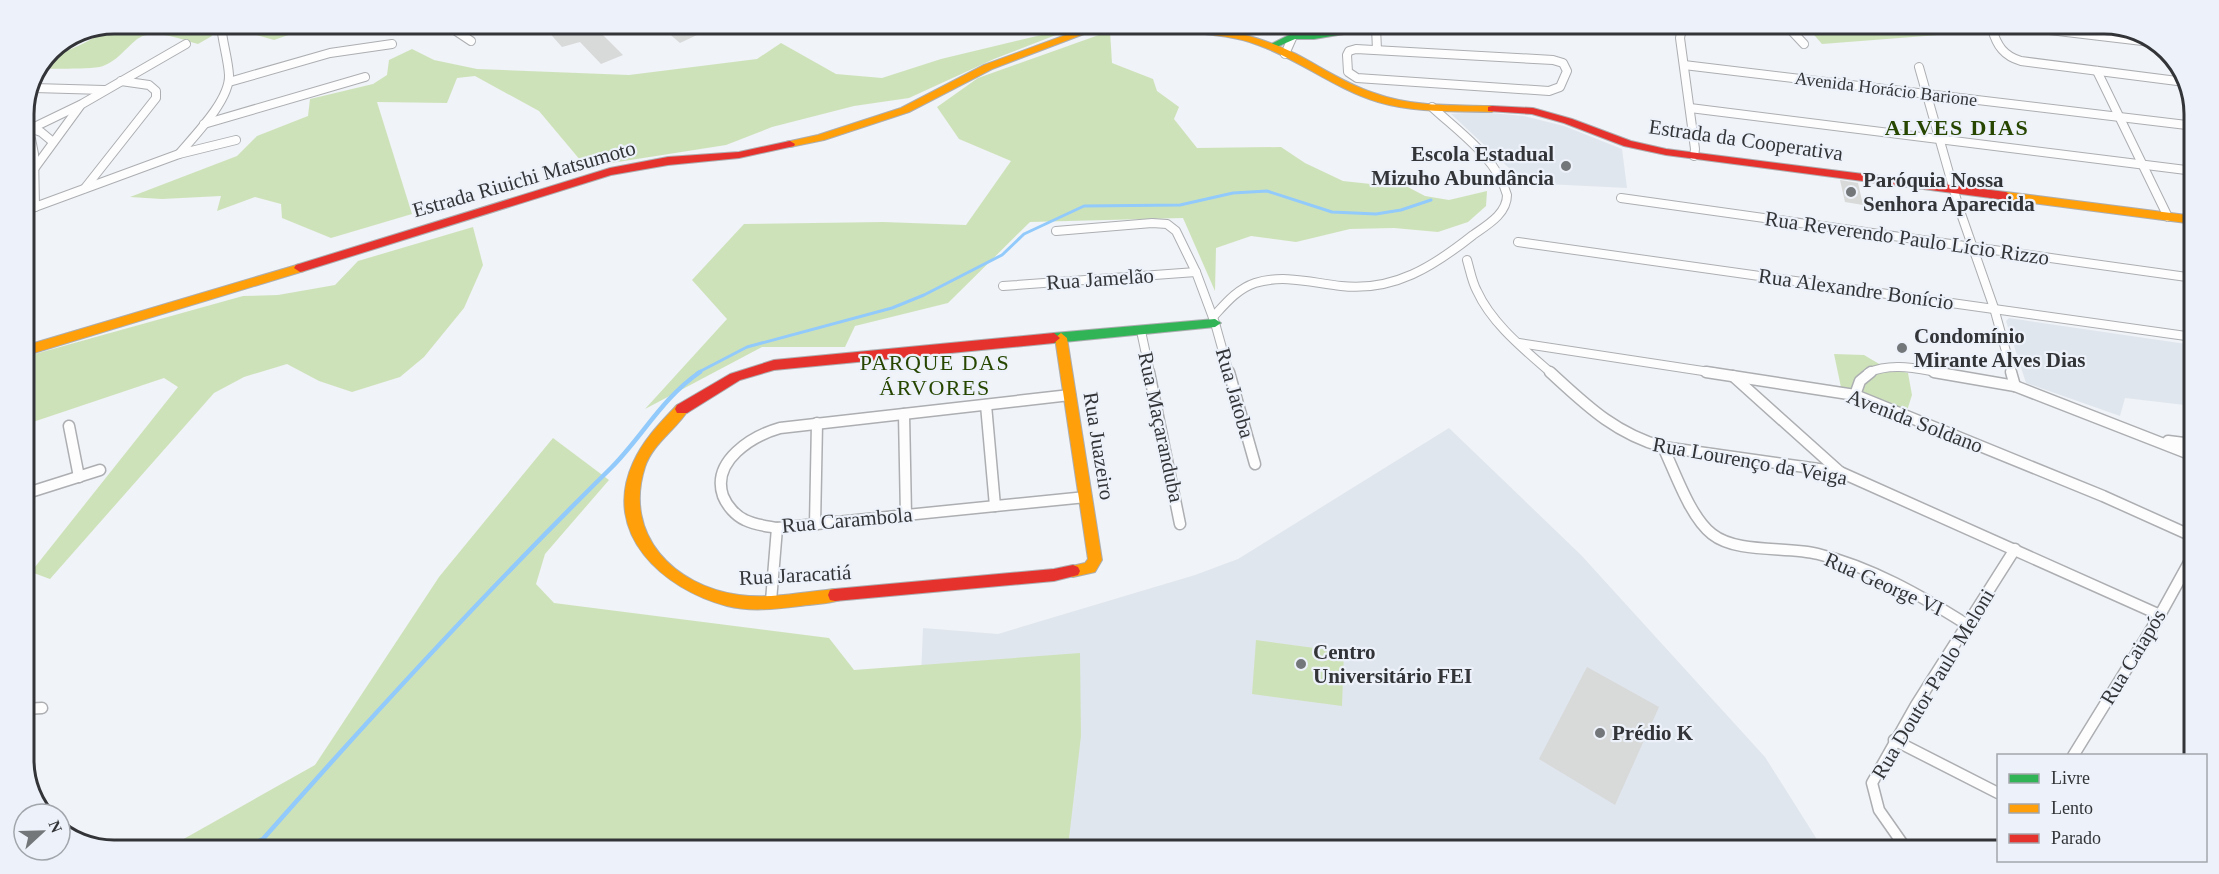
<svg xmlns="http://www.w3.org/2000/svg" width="2219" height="874" font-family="'Times New Roman',serif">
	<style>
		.built { fill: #e0e6ee }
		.green { fill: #cee2ba }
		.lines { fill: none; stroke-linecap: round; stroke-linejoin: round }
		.stream-far1 { stroke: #91cafb; stroke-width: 3 }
		.stream { stroke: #91cafb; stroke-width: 4.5 }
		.building { fill: #d8d9d9 }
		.street-far1-casing { stroke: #acaeb1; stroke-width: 10 }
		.street-casing { stroke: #acaeb1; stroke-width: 13 }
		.fast-casing { stroke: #acaeb1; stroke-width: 2 }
		.slow-casing { stroke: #acaeb1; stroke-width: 2 }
		.jam-casing { stroke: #acaeb1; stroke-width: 2 }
		.street-far1 { stroke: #fdfdfe; stroke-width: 8 }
		.street { stroke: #fdfdfe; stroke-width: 10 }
		.fast { fill: #30b455; fill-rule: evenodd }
		.slow { fill: #ff9f0a; fill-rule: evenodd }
		.jam { fill: #e5322d; fill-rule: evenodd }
		.poi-dot { fill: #74777a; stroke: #edf2fa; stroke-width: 2 }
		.labels { text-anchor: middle; stroke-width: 4.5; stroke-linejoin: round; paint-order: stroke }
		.far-street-label { font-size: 18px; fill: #323437; stroke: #edf2fa }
		.street-label { font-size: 21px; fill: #323437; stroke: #edf2fa }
		.poi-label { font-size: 21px; font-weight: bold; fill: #323437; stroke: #edf2fa; text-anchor: start }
		.far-district-label { font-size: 22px; font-weight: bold; letter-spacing: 1.5px; fill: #274600; stroke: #edf2fa }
		.neighbourhood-label { font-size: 22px; letter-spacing: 1.5px; fill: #274600; stroke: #edf2fa }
		.rim { fill: none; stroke: #323437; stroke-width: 3 }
	</style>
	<rect width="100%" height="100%" fill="#f0f3f7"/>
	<g class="built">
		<path d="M1479,112l45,4 40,10 58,23 5,39 -102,-5 -74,-69z"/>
		<path d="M2009,318l184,27v61l-68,-8 -5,18 -94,-33 -20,-62z"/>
		<path d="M1449,428l132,127 184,202 58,92 -909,-2 9,-219 75,6 197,-59 43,-16z"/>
	</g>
	<g class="green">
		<path d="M123,24h84l5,12 -14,8c-17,-5 -47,-17 -62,-4 -11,9 -19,21 -33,26 -12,4 -46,2 -60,3l6,-14c30,-4 47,-22 74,-31z"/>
		<path d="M231,24l104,1 -41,8 -20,7 -31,-9z"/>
		<path d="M1079,26l-85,33 -85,39 -55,8 -82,21 -46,18 -140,22 -47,-56 -64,-35 -18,2 -10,25 -70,-1 35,112 -81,24 -49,-20 -1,-14 -26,-7 -38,14 4,-15 -59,3 -32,-2 107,-41 20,-20 51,-20 2,-17 63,-15 14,-9 2,-15 23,-11 22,11 43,9 152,6 128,-16 24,-16 55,31 46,4 59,-19z"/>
		<path d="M1808,28h137l6,6 -129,10z"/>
		<path d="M1110,31l2,32 41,16 4,12 22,16 -5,12 23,29 84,-1 24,16 38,18 37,4 22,-1 23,12 24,4 38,-9 -1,15 -18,16 -30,10 -44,-4 -44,1 -54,13 -45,-6 -35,12 -1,43 -32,-73 -153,4 -82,81 -93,23 -10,21h-83l-117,62 82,-90 -35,-39 52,-56 139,-2 83,3 45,-64 -52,-22 -22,-32 41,-29z"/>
		<path d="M473,227l10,38 -19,43 -40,49 -24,20 -48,15 -33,-11 -32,-17 -43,13 -30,16 -164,186 -19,-7 147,-185 -14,-9 -140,47v-68l219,-61 35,-1 57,-10 23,-24z"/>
		<path d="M1834,354l30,1 22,13 22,5 4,22 -7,22 -63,-25z"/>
		<path d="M553,438l56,42 -64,74 -9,30 18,19 275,35 25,32 226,-17 1,83 -13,111 -895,-2 142,-80 124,-188z"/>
		<path d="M1256,640l88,12 -2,54 -90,-12z"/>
	</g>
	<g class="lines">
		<path class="stream-far1" d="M697,373l50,-26 145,-39 32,-13 78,-40 22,-21 60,-28 96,-1 53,-12 34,-2 65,21 44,2 25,-4 30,-10"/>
		<path class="stream" d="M250,845l13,-6c112,-127 227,-252 348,-371 31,-31 51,-70 89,-96"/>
	</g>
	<g class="building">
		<path d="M554,25h69l-21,9 21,21 -22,9 -21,-22 -18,5 -17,-19z"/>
		<path d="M659,25h59l-38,18z"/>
		<path d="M1840,180l18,3 5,22 -18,-3z"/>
		<path d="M1587,667l72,40 -44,98 -76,-46z"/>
	</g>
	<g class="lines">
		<g class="street-far1-casing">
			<g id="street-far1">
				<path d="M447,25l24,16"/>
				<path d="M1376,27l1,23"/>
				<path d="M1687,28l-6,5 -1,5 15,111 -1,7"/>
				<path d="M1789,28l15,16"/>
				<path d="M1992,29c5,17 12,27 29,32l164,21"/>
				<path d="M2041,29l110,13"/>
				<path d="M1356,49l197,11 10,3 4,8 -7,16 -11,4 -192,-13 -9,-6 -1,-17 2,-4z"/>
				<path d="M1285,54l8,-18 8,-9"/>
				<path d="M1684,65l511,61"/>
				<path d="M1919,67l40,141 35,100 18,65"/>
				<path d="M2097,71l71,146"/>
				<path d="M229,82l101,-29 62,-9"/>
				<path d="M34,88l70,2"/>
				<path d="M1690,108l504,63"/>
				<path d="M204,124l161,-47"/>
				<path d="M30,128l11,4 12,10"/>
				<path d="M24,132l58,-28 104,-60"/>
				<path d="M31,139l3,15 1,53"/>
				<path d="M179,154c16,-19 51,-54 50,-79 -1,-17 -7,-34 -8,-51"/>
				<path d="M34,169l46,-63"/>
				<path d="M85,188l71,-90v-7l-7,-6 -28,-4"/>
				<path d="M1621,198l573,80"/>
				<path d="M24,211l155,-57 57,-14"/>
				<path d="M1056,231l96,-8 15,1 9,7 20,41 19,51 14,50"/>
				<path d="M1518,242l675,95"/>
				<path d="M1467,260c3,10 5,22 10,31 15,33 48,59 74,82"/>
				<path d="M1003,286l193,-14"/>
				<path d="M1213,317c12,-13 24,-28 42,-34 29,-9 58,0 86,3 53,6 93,-20 132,-51 14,-10 34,-21 34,-40 -10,-37 -48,-63 -75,-88"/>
				<path d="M1141,331l9,42"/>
				<path d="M1519,343l197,30"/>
				<path d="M1868,373c24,-11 49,-4 75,0"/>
			</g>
		</g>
		<g class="street-casing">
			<g id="street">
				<path d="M1149,372l31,152"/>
				<path d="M1229,372l26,92"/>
				<path d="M1550,372c36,33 64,61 113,75l177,25 320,143"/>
				<path d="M1706,372l149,23 248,101 89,40"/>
				<path d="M1934,372l81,14 177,69"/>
				<path d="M2011,372l4,14"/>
				<path d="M1733,376l107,96"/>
				<path d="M1070,395l-290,33c-28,8 -69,33 -57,68 4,10 13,20 22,24 10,5 21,6 32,8l309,-31"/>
				<path d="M1855,395l5,-14 11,-9"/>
				<path d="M986,405l9,101"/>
				<path d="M904,414l2,101"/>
				<path d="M69,426l10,51"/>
				<path d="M2168,441l24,3"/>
				<path d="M1663,447c12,25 27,70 49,87 25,20 75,12 106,20 53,13 102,41 148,70"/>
				<path d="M24,494l76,-24"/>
				<path d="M815,525l2,-102"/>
				<path d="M771,601l6,-73"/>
				<path d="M24,709l18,-1"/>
				<path d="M1894,740l104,53"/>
				<path d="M2073,756l87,-141 32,-58"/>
				<path d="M1907,850l-28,-40 -7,-27 44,-78 99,-156"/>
			</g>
		</g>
		<g class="fast-casing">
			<g id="fast">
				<path d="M1350,27h23l-5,3 -54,9h-19l-23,10 -5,-3 26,-13h21z"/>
				<path d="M1215,319l6,4 -6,4 -161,16 -6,-5 6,-5z"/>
			</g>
		</g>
		<g class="slow-casing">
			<g id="slow">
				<path d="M1090,26h15l-113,43 -83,43 -85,28 -34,7 -5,-3 1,-2 32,-7 83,-27 83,-43z"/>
				<path d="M1162,27c45,-4 94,7 134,27 25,13 50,30 78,39 38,14 78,12 118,13l5,3 -5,3c-38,-1 -77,1 -114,-10 -43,-13 -78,-42 -120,-57 -29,-11 -61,-11 -91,-15z"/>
				<path d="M2006,192l188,24v8l-192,-25v-6z"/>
				<path d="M300,264l6,4 -2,3 -280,85v-10z"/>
				<path d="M1061,333l6,5 35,222 -7,12 -22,5 -5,-2 -2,-4 2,-4 17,-4 3,-4 -33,-221z"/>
				<path d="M682,404l7,5c-13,21 -36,34 -44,58 -22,68 29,119 94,128 32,4 64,-3 96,-6l5,1 2,5 -2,5c-12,4 -27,4 -40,6 -24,3 -50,6 -73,0 -64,-17 -126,-72 -94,-143 10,-23 27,-40 44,-58z"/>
			</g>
		</g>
		<g class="jam-casing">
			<g id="jam">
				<path d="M1492,106l41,2 39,11 59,22 35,8 340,43 6,4 -6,4 -340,-45 -42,-9 -60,-23 -32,-9 -44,-3v-4z"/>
				<path d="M790,141l5,3 -1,2 -55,12 -71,7 -57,10 -307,96 -4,1 -6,-4 2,-3 314,-97 58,-11 71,-5z"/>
				<path d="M1054,333l6,5 -6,5 -280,27 -34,10 -53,33h-10l-2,-4 2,-4 53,-31 44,-14z"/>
				<path d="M1073,565l5,2 2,4 -2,4 -24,6 -219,20 -5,-1 -2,-5 2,-5 5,-1 219,-20z"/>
			</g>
		</g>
		<use href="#street-far1" class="street-far1"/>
		<use href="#street" class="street"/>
		<use href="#fast" class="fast"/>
		<use href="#slow" class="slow"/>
		<use href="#jam" class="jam"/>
	</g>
	<g class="poi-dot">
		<circle cx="1566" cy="166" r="6"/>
		<circle cx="1851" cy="192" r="6"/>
		<circle cx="1902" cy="348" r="6"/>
		<circle cx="1301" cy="664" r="6"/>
		<circle cx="1600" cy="733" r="6"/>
	</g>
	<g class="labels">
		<g class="far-street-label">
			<text transform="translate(1886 89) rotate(7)" y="6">Avenida Horácio Barione</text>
		</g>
		<g class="street-label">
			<text transform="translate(1746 140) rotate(8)" y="7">Estrada da Cooperativa</text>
			<text transform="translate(524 179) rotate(-16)" y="7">Estrada Riuichi Matsumoto</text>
			<text transform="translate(1907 238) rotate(8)" y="7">Rua Reverendo Paulo Lício Rizzo</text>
			<text transform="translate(1100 279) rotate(-4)" y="7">Rua Jamelão</text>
			<text transform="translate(1856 289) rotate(8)" y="7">Rua Alexandre Bonício</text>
			<text transform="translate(1235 393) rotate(74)" y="7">Rua Jatoba</text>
			<text transform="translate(1915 421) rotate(21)" y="7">Avenida Soldano</text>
			<text transform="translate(1161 427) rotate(78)" y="7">Rua Maçaranduba</text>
			<text transform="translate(1099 446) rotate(81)" y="7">Rua Juazeiro</text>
			<text transform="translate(1750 461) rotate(10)" y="7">Rua Lourenço da Veiga</text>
			<text transform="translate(847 520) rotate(-5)" y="7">Rua Carambola</text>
			<text transform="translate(795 575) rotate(-3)" y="7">Rua Jaracatiá</text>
			<text transform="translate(1884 584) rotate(24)" y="7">Rua George VI</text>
			<text transform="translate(2133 657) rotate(-59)" y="7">Rua Caiapós</text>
			<text transform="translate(1933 684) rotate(-59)" y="7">Rua Doutor Paulo Meloni</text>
		</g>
		<g class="poi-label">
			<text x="1554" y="161" text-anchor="end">Escola Estadual<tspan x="1554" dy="24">Mizuho Abundância</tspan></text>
			<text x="1863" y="187">Paróquia Nossa<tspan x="1863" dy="24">Senhora Aparecida</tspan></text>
			<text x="1914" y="343">Condomínio<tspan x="1914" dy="24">Mirante Alves Dias</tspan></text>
			<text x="1313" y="659">Centro<tspan x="1313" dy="24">Universitário FEI</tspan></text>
			<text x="1612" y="740">Prédio K</text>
		</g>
		<g class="far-district-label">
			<text x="1957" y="135">ALVES DIAS</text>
		</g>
		<g class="neighbourhood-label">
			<text x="935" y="370">PARQUE DAS<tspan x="935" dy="25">ÁRVORES</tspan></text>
		</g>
	</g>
	<path d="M0 0H2219V874H0ZM114 34H2104A80 80 0 0 1 2184 114V760A80 80 0 0 1 2104 840H114A80 80 0 0 1 34 760V114A80 80 0 0 1 114 34Z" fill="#edf2fa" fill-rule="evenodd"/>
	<path class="rim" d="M114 34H2104A80 80 0 0 1 2184 114V760A80 80 0 0 1 2104 840H114A80 80 0 0 1 34 760V114A80 80 0 0 1 114 34Z"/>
	<rect x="1997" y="754" width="210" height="108" fill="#edf2fa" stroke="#a2a6ac" stroke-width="1.5"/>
	<rect x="2009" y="774" width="30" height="9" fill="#30b455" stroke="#a2a6ac" stroke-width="1.5"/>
	<text x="2051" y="784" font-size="18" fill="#323437">Livre</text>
	<rect x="2009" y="804" width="30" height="9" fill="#ff9f0a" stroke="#a2a6ac" stroke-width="1.5"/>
	<text x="2051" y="814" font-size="18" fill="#323437">Lento</text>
	<rect x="2009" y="834" width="30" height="9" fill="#e5322d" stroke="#a2a6ac" stroke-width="1.5"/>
	<text x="2051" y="844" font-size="18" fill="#323437">Parado</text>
	<g transform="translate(42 832) rotate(68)"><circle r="28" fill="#edf2fa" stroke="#a2a6ac" stroke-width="1.5"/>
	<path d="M0-4.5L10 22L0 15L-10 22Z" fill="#74777a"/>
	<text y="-9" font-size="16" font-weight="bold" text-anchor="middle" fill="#323437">N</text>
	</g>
</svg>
